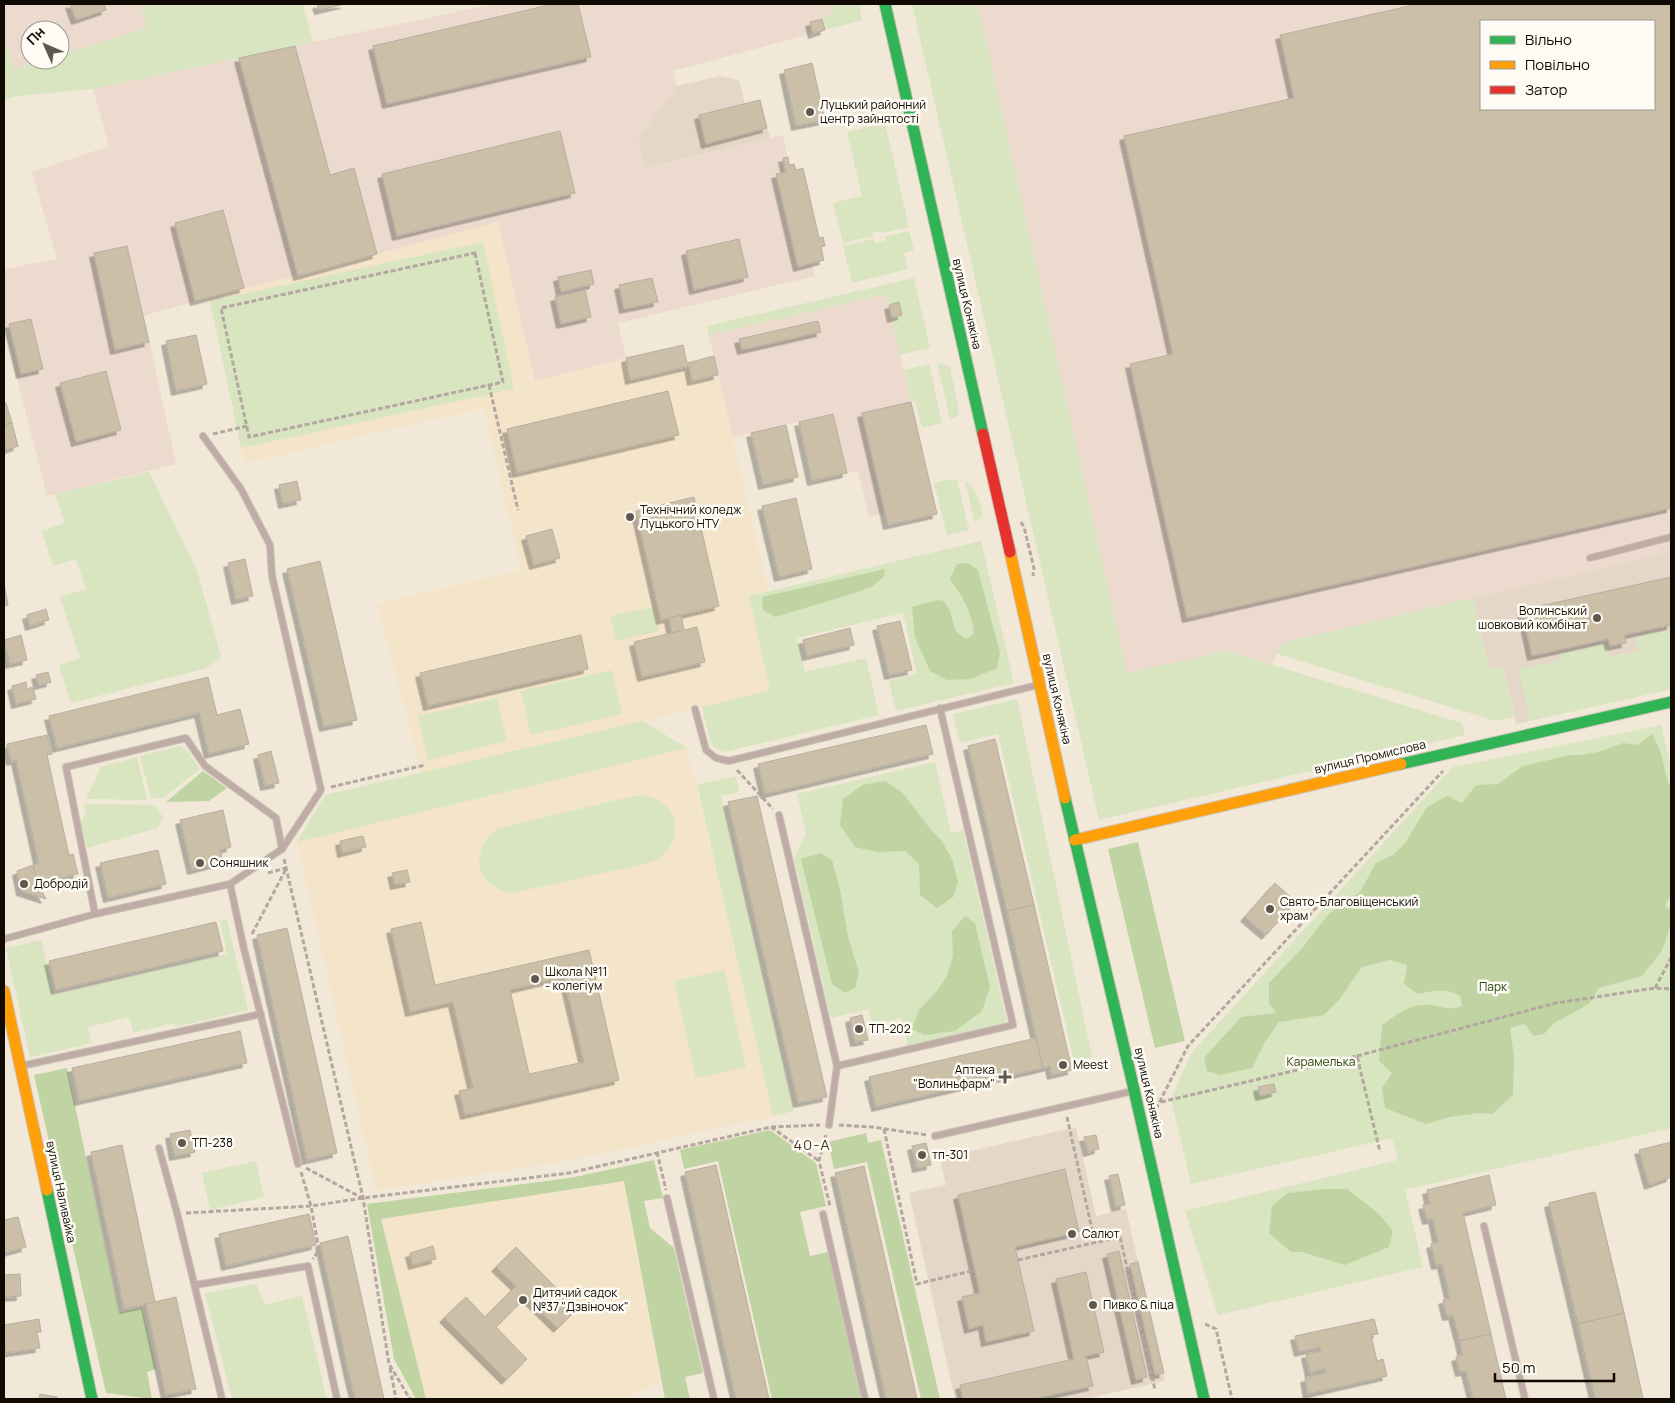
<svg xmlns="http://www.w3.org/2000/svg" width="1675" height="1403" font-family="Manrope,sans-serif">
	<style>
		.commercial { fill: #e5d7c7 }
		.industrial { fill: #ebdacd; fill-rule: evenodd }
		.built { fill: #f4e4c9 }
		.green { fill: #d8e5c0 }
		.forest { fill: #bfd4a2 }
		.building { fill: #ccbfa7; stroke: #b6aea2; fill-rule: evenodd; filter: url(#shadow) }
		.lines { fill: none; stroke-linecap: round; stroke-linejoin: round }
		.lane-casing { stroke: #ccc4b8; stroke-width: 8 }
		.fast-casing { stroke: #ccc4b8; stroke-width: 13 }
		.slow-casing { stroke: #ccc4b8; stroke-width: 13 }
		.jam-casing { stroke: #ccc4b8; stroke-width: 13 }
		.path { stroke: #b4a6a0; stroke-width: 3; stroke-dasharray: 5 2.5; stroke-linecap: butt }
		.lane { stroke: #bfaca6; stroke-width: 6 }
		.fast { stroke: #30b455; stroke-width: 11 }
		.slow { stroke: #ff9f0a; stroke-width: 11 }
		.jam { stroke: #e5322d; stroke-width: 11 }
		.poi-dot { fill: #5f584e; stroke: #fefbf5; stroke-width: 2 }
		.labels { text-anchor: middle; stroke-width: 5; stroke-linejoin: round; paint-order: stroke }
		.poi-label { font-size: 12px; fill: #100a03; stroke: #fefbf5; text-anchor: start }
		.street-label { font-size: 12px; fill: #100a03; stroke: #fefbf5 }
		.park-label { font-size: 12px; fill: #2a4710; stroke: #fefbf5 }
		.quarter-label { font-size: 15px; letter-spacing: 1px; fill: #493a21; stroke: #fefbf5 }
	</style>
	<defs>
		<filter id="shadow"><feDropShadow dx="-4.5" dy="4.5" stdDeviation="0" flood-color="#0004"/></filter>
	</defs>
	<rect width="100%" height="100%" fill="#f2e8d8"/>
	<g class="commercial">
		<path d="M720,76l19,4 6,24 15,-4 10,38 -126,30 -6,-30 39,-52z"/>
		<path d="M1671,552v137l-155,35 -13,-58 -14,3 -16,-71z"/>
		<path d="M1076,1127l20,89 30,-7 39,172 -81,18h-129l-46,-206 37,-8 -6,-27z"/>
	</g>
	<g class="industrial">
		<path d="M4,4h136l8,24 -88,27v-25h-30v30h14l-30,9 -10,-32z"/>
		<path d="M494,4h337l2,8 -11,7 3,11 -152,41 4,15 -39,52 7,30 138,-33 6,30 5,-1 2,6 7,-2 16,69h4l2,9 -4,1 3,13 -12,3 3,13 -197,47 8,35 -91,23 -37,-158 -339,88 -15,5 32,148 -129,32 -43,-169v-58l53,-10 -25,-87 77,-26 -16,-57z"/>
		<path d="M978,4h693v548l-384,90 -6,4 -9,18 -45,-13 -100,23zM1481,21h173v88h-173z"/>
		<path d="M886,294l25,108 -49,12 23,99 -16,4 -11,-46 -11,2 -14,-59 -100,23 -24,-102z"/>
	</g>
	<g class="built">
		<path d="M498,222l37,159 148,-36 5,18 26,-7 54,235 -19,5 22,94 -76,19 -273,64 -45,-169 144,-34 -37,-162 -239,55 -36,-165z"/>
		<path d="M687,748l86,368 -206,45 -191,29 -79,-348z"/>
		<path d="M624,1181l37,201 -40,17h-195l-46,-180z"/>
	</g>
	<g class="green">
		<path d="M140,4h163l10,38 -220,47 -77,7 -12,4v-63l10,32 30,-9h16v-5l88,-27z"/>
		<path d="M831,4h28l3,16 -37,10 -3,-11 11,-7z"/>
		<path d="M912,4h66l149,669 100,-22 235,72 3,12 -366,85z"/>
		<path d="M885,123l24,104 -25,6 -1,-2 -10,2v3l-30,7 -10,-40 29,-7 -15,-64z"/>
		<path d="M909,231l5,19 -10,3 4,16 -56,14 -9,-37 31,-7 1,4 11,-3 -1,-3z"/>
		<path d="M483,242l31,147 -273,59 -31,-147z"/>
		<path d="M914,278l16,70 -30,7 -14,-61 -177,41 -2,-9z"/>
		<path d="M937,362l13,5 9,42 -2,7 -7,4z"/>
		<path d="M929,364l13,59 -20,5 -7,-27 -4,1 -7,-32z"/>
		<path d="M149,472l48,98 24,87 -14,11 -136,35 -12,-38 21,-7 -20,-61 26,-8 -10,-30 -23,7 -11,-35 23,-8 -10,-29z"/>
		<path d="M946,480h11l12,50 -22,5 -13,-52z"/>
		<path d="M965,481c13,8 14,20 18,34l-8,8z"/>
		<path d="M981,541l33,142 -118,28 -7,-30 28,-7 -14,-61 -106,25 8,34 61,-14 13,57 -155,37 -8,-3 -5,-5 -9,-37 68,-17 -21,-94z"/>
		<path d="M1473,598l16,71 14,-3 11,51 -18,4 -219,-67 4,-8 5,-4z"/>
		<path d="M653,607l6,24 -43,10 -6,-25z"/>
		<path d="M1671,629v60l-141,32 -11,-52 42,-9 -1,-6 46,-11 3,14 29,-6 -3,-14z"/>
		<path d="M612,670l10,44 -91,21 -10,-44z"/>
		<path d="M497,698l10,43 -79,19 -10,-44z"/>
		<path d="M1017,699l75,358 -18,4 -76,-327 -38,9 -7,-29z"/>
		<path d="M643,721l44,27 -390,94 28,-47z"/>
		<path d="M1661,725l10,44v359l-266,62 18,77 -205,48 -33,-104 213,-51 -6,-22 -201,46 -20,-85 21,-47 261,-285z"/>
		<path d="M181,746l7,6 12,17 -37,29h-12l-11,-42z"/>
		<path d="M137,757l10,43 -61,-1 15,-32z"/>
		<path d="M935,762l16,71 12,-3 44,192 -99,24 -7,-28 -29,7 -4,-16 -37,9 -37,-160 12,-24 -9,-40z"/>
		<path d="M736,776l3,16 -18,4 73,315 -21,5 -76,-331z"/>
		<path d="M642,795c41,6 45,53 7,68l-137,30c-36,-5 -44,-42 -15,-64l136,-33z"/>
		<path d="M84,804l70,1 9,12 -5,11 -71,20 -6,-25 5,-11z"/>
		<path d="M227,919l21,91 -72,17 -2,-4 -41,10 -4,-16 -41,10 4,16 -62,14 -24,-109 35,-8 13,55 173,-41 -7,-33z"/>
		<path d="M724,970l22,97 -50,11 -22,-97z"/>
		<path d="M256,1161l8,36 -54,13 -8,-37z"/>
		<path d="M256,1284l9,21 37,-9 25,103h-95l-27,-106z"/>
	</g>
	<g class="forest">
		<path d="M968,563l10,7 22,83 -3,15 -26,11 -24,1 -17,-9 -15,-34 -3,-30 25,-7 7,1 6,10 6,21 10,7 8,-5c-2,-22 -11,-37 -24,-55l7,-15z"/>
		<path d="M885,569l-1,7 -11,10 -18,7 -80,24 -12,-7 -1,-13z"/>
		<path d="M1652,734l8,16 8,33 3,2v109l-6,12 6,3v14l-5,17 -5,12 -19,24 -43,12 -10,16 -35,19 -10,11 -11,2 -8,-12 -15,4 4,28 -1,39 -21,19 -13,-1 -29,4 -24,7 -41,-16 -3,-20 10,-15 -13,-12 3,-36c15,-11 29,-22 49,-20 13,2 18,6 31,1l-2,-10c-13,-9 -27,-5 -42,-2l-14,-10 3,-19 -17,-5 -28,7 -23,33 -15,15 -45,7 -14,20 -13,26 -32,7 -13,-4 -3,-13 37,-41 35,-4 -7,-10v-20l34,-36 25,-32 32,-23 16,-29 17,-8 12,-12 22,-36 20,-11 15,7 14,-18 22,-1 25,-18 47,-11h11l18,-3 24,-9 14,2z"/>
		<path d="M203,771l24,17 -18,13 -43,1z"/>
		<path d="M885,781l17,11 29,38 10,10 11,19 6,23 -5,15 -16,11 -17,-13 -1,-31 -14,-13 -28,1 -22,-5 -15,-22 3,-26 20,-14z"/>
		<path d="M1138,842l47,199 -30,7 -47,-199z"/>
		<path d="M820,853l12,7 8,30 8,47 11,36 -4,15 -10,5 -13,-9 -31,-125z"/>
		<path d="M965,916l10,7 15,64 -8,24 -27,20 -31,4 -12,-6 7,-19 18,-19 10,-15 6,-20 -1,-25z"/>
		<path d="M67,1068l52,245 23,-5 14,61 -9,3 5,27 -46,-6 -72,-318z"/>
		<path d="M770,1130l46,33 10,43 -26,6 10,44 18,-4 33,147h-89l-54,-238 -34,8 -4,-19z"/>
		<path d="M866,1133l2,10 13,-3 59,259h-19l-54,-237 -33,7 -6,-27z"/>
		<path d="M654,1160l9,38 -19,3 6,27 24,20 29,125 -18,4 5,22h-25l-41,-218 -243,38 45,180h-10l-22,-40 -27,-155 203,-26z"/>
		<path d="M1324,1189h23l31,24 15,18 -4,16 -44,18 -43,-13h-11l-22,-19 3,-27 16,-13z"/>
	</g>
	<g class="building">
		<path d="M70,4h34l2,6 -30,10z"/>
		<path d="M317,4h28l-26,6z"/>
		<path d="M553,4h25l13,53 -204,47 -14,-58z"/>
		<path d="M1418,4h253v504l-484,110 -57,-254 43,-10 -49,-218 170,-38 -14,-63zM1481,21h173v88h-173z"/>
		<path d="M822,19l3,11 -12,4 -3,-12z"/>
		<path d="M295,46l35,129 24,-7 23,86 -79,22 -59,-218z"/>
		<path d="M812,63l13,57 -29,6 -12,-56z"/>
		<path d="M760,100l7,28 -61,16 -7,-29z"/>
		<path d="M560,131l15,62 -178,43 -15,-62z"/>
		<path d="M788,157l1,8 5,-1 2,6 7,-2 16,70 4,-1 2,9 -4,1 3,13 -26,7 -22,-93 10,-2 -3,-14z"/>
		<path d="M223,210l21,78 -49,13 -20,-78z"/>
		<path d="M739,239l9,38 -54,13 -8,-39z"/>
		<path d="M127,246l22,96 -34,8 -21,-97z"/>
		<path d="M591,270l3,14 -33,8 -3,-15z"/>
		<path d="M652,278l6,24 -34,7 -5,-24z"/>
		<path d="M585,290l6,27 -30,7 -6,-27z"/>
		<path d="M899,302l3,13 -10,3 -3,-13z"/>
		<path d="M31,319l12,50 -22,5 -12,-50z"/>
		<path d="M818,321l3,11 -79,18 -3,-11z"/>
		<path d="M196,335l11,49 -31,7 -10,-50z"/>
		<path d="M683,345l4,18 27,-7 4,19 -26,6 -3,-15 -59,14 -4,-22z"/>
		<path d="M106,371l15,59 -45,12 -16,-59z"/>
		<path d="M668,391l11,44 -162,38 -10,-44z"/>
		<path d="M911,402l26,112 -49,11 -26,-112z"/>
		<path d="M6,403l6,20 -8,2v-21z"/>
		<path d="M833,414l14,59 -35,8 -13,-59z"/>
		<path d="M12,423l6,23 -12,4 -2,-8v-17z"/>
		<path d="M786,425l12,52 -35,8 -12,-52z"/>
		<path d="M297,481l4,19 -18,4 -4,-19z"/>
		<path d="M694,497l25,109 -58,14 -25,-109z"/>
		<path d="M796,498l16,71 -33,8 -17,-71z"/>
		<path d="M552,529l8,29 -26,7 -8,-29z"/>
		<path d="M245,559l8,37 -17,4 -8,-37z"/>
		<path d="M320,561l37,159 -33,7 -37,-158z"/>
		<path d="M1671,577v48l-46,10 1,8 -16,3 -2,-7 -76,17 -10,-46z"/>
		<path d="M4,583l4,22 -4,1z"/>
		<path d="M46,609l3,11 -19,6 -3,-11z"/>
		<path d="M681,615l3,15 -12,3 -3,-15z"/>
		<path d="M900,621l12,49 -23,5 -12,-49z"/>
		<path d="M697,627l8,35 -63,15 -8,-35z"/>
		<path d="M850,628l4,17 -47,11 -4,-16z"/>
		<path d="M21,635l6,25 -17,4 -6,-24z"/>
		<path d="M581,635l7,34 -160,37 -8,-33z"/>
		<path d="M48,672l3,10 -12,3 -3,-10z"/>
		<path d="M208,677l9,38 23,-6 9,35 -40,10 -10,-41 -142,35 -8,-32z"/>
		<path d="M26,682l1,7 6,-2 3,12 -20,5 -4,-18z"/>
		<path d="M926,725l7,29 -168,40 -7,-30z"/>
		<path d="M47,735l5,19 -5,1 22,100 4,-1 5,20 -41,9 -4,-18 6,-1 -23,-104 -5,1 -4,-17z"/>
		<path d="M995,739l39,166 -27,6 -39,-165z"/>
		<path d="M271,751l8,32 -14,3 -7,-31z"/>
		<path d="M757,796l70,301 -29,6 -70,-301z"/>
		<path d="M223,810l8,37 -11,3 3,12 -31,8 -12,-50z"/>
		<path d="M363,836l3,11 -24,6 -2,-12z"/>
		<path d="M158,850l8,34 -58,14 -8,-35z"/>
		<path d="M33,865l4,18 9,16 -25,-8 -4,-20z"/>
		<path d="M407,870l3,12 -15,3 -3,-12z"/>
		<path d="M1275,883l21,19 -30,33 -21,-18z"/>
		<path d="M1034,905l38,165 -20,5 -2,-9 -7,2 -36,-157z"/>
		<path d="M216,922l7,29 -167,39 -7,-29z"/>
		<path d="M421,922l14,63 154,-35 30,130 -154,35 -6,-24 14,-3 -20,-86 -43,10 -19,-83zM564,977l20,85 -55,12 -19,-84z"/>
		<path d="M287,928l50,225 -30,7 -50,-225z"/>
		<path d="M862,1015l6,25 -13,2 -5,-24z"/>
		<path d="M240,1031l7,32 -168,38 -7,-33z"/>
		<path d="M1036,1038l7,30 -167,39 -7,-30z"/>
		<path d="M1274,1084l2,8 -16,4 -2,-9z"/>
		<path d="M190,1130l5,22 -21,4 -4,-22z"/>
		<path d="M1096,1135l3,14 -11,3 -4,-15z"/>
		<path d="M1671,1142v35l-22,8 -10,-35z"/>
		<path d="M926,1143l5,22 -14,3 -5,-22z"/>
		<path d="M122,1145l33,157 -31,7 -33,-157z"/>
		<path d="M716,1165l53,234h-33l-51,-227z"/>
		<path d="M864,1166l53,233h-31l-17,-75 -34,-151z"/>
		<path d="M1065,1169l14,63 -64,15 19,84 -48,11 -3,-17 -14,4 -7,-32 18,-4 -22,-98z"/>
		<path d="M1118,1174l7,31 -9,2 -7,-31z"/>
		<path d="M1489,1175l7,30 -33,8 28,121 -31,7 -7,-26 -6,1 -4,-16 7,-2 -8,-34 -6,1 -5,-21 7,-2 -5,-23 -6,1 -4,-15 7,-1 -3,-14z"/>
		<path d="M1595,1192l29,121 19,86h-48l-46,-196z"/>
		<path d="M1595,1192l29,121 -46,11 -29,-121z"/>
		<path d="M309,1214l7,31 -90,21 -7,-32z"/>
		<path d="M18,1217l8,30 -22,6v-33z"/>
		<path d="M348,1236l36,163h-29l-6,-25 -29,-131z"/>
		<path d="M433,1246l3,13 -23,6 -3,-12z"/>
		<path d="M516,1247l61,62 -19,19 -32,-31 -30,30 31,32 -21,21 -62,-62 22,-21 19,20 31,-31 -20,-19z"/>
		<path d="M1119,1251l28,126 -11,3 -29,-126z"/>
		<path d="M1138,1262l26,111 -9,2 -25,-111z"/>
		<path d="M1086,1272l18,80 -18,4 7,30 -60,13h-70l-3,-14 114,-26 -18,-80z"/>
		<path d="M20,1274l1,22 -17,1v-22z"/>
		<path d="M176,1297l20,92 -30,6 -20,-91z"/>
		<path d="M1624,1313l19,86h-48l-17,-75z"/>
		<path d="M39,1319l2,13h-4l3,16 -35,5 -1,-28z"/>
		<path d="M1374,1319l4,15 -7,1 6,26 6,-2 4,17 -79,18 -3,-16 21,-5 -1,-4 -15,4 -4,-19 15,-3 -1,-4 -21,5 -4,-16z"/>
		<path d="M1491,1334l15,65h-33l-7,-28 -6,1 -4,-15 7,-2 -3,-14z"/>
		<path d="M40,1394l17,3v2h-18z"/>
	</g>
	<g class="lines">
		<g class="lane-casing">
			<g id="lane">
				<path d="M203,436l38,53 29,56 2,31 49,214 -39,59 -52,35"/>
				<path d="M1590,558l81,-21"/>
				<path d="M695,709l11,41 10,8 13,3 309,-76"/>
				<path d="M779,815l58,251 176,-41 -73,-317"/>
				<path d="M95,914l-29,-147 120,-29 19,28 71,52 6,31"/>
				<path d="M4,939l91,-25 135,-30 14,65 54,215"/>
				<path d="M21,1066l240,-52"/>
				<path d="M829,1125l8,-59"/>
				<path d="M935,1136l198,-45"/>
				<path d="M159,1148l18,65 45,186"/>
				<path d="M667,1198l47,201"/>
				<path d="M823,1214l42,185"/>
				<path d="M1484,1226l41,173"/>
				<path d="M195,1285l113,-19 29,133"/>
			</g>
		</g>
		<g class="fast-casing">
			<g id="fast">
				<path d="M885,4l98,430"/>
				<path d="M1401,764l270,-62"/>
				<path d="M1065,798l67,283 72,318"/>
				<path d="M47,1190l45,209"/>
			</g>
		</g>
		<g class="slow-casing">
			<g id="slow">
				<path d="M1010,552l55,246"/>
				<path d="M1075,840l326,-76"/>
				<path d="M4,991l43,199"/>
			</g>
		</g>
		<g class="jam-casing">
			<path id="jam" d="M983,434l27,118"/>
		</g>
		<g class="path">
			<path d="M475,253l28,129 -254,55 -28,-129z"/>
			<path d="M489,385l29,125"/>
			<path d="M213,434l34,-8"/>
			<path d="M1021,522l3,5 10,41 -1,8"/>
			<path d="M737,770l36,39"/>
			<path d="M331,787l94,-22"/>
			<path d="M284,859l79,339 26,166 21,35"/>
			<path d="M268,873l18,-5"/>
			<path d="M252,934l34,-65"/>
			<path d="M1655,988l16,-30"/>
			<path d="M1357,1056l199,-53 99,-15 16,1"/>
			<path d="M1161,1102l196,-46 23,96"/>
			<path d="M1156,1109l32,-63 255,-275"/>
			<path d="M1067,1117l28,126"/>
			<path d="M839,1125l33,2 55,8"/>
			<path d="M771,1127l48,34"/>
			<path d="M884,1129l33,155 58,-14"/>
			<path d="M826,1135l-7,26 11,45"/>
			<path d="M657,1152l9,38"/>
			<path d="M306,1168l56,30"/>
			<path d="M301,1172l10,34 8,44 -6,9"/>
			<path d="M186,1213l125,-7 52,-8 206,-25 202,-46 49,-2"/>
			<path d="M1018,1260l102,-23 35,153"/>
			<path d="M1205,1324l11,5 16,70"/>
			<path d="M390,1368l6,31"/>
		</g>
		<use href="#lane" class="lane"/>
		<use href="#fast" class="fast"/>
		<use href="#slow" class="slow"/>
		<use href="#jam" class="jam"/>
	</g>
	<g class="poi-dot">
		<circle cx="810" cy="112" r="5"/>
		<circle cx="630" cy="517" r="5"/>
		<circle cx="1597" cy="618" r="5"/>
		<circle cx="200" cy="863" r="5"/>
		<circle cx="24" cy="884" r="5"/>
		<circle cx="1270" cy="909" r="5"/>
		<circle cx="535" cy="979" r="5"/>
		<circle cx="859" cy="1029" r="5"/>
		<circle cx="1063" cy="1065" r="5"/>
		<path d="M1002.5 1069.5h5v5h5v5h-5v5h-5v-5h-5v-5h5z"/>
		<circle cx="182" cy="1143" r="5"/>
		<circle cx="922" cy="1155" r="5"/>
		<circle cx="1072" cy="1234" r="5"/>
		<circle cx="523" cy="1300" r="5"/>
		<circle cx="1093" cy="1305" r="5"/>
	</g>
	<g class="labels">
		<g class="poi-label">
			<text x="820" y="109">Луцький районний<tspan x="820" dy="14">центр зайнятості</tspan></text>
			<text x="640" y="514">Технічний коледж<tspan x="640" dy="14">Луцького НТУ</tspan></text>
			<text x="1587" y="615" text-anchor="end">Волинський<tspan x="1587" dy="14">шовковий комбінат</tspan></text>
			<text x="210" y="867">Соняшник</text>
			<text x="34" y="888">Добродій</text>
			<text x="1280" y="906">Свято-Благовіщенський<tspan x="1280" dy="14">храм</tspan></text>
			<text x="545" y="976">Школа №11<tspan x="545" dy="14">- колегіум</tspan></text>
			<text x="869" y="1033">ТП-202</text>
			<text x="1073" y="1069">Meest</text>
			<text x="995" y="1074" text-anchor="end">Аптека<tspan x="995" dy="14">"Волиньфарм"</tspan></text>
			<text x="192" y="1147">ТП-238</text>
			<text x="932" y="1159">тп-301</text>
			<text x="1082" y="1238">Салют</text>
			<text x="533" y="1297">Дитячий садок<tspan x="533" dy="14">№37 "Дзвіночок"</tspan></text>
			<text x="1103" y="1309">Пивко &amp; піца</text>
		</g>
		<g class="street-label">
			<text transform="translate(967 304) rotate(77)" y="4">вулиця Конякіна</text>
			<text transform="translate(1057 699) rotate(77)" y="4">вулиця Конякіна</text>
			<text transform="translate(1370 757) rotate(-13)" y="4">вулиця Промислова</text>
			<text transform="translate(1149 1093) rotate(77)" y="4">вулиця Конякіна</text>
			<text transform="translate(61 1192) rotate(78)" y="4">вулиця Наливайка</text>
		</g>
		<g class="park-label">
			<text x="1493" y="991">Парк</text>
			<text x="1321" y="1066">Карамелька</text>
		</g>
		<g class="quarter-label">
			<text x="812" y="1150">40-А</text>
		</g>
	</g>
	<rect width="1675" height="1403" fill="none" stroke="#100a03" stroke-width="10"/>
	<rect x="1480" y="20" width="175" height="90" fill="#fefbf5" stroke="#9f9b94"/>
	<rect x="1490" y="36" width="25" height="8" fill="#30b455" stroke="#9f9b94"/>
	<text x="1525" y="45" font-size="15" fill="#100a03">Вільно</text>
	<rect x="1490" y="61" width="25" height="8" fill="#ff9f0a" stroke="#9f9b94"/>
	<text x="1525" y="70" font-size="15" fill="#100a03">Повільно</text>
	<rect x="1490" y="86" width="25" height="8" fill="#e5322d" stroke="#9f9b94"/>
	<text x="1525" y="95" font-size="15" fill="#100a03">Затор</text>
	<g transform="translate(45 45) rotate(315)"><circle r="24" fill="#fefbf5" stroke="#9f9b94"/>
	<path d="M0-4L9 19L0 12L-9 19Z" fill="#5f584e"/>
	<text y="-8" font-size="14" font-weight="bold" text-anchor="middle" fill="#100a03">Пн</text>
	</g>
	<path d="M1495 1373v8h119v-8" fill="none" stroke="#100a03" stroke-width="2.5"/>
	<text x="1502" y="1373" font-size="15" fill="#100a03" stroke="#fefbf5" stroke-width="4" paint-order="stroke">50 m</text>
</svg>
